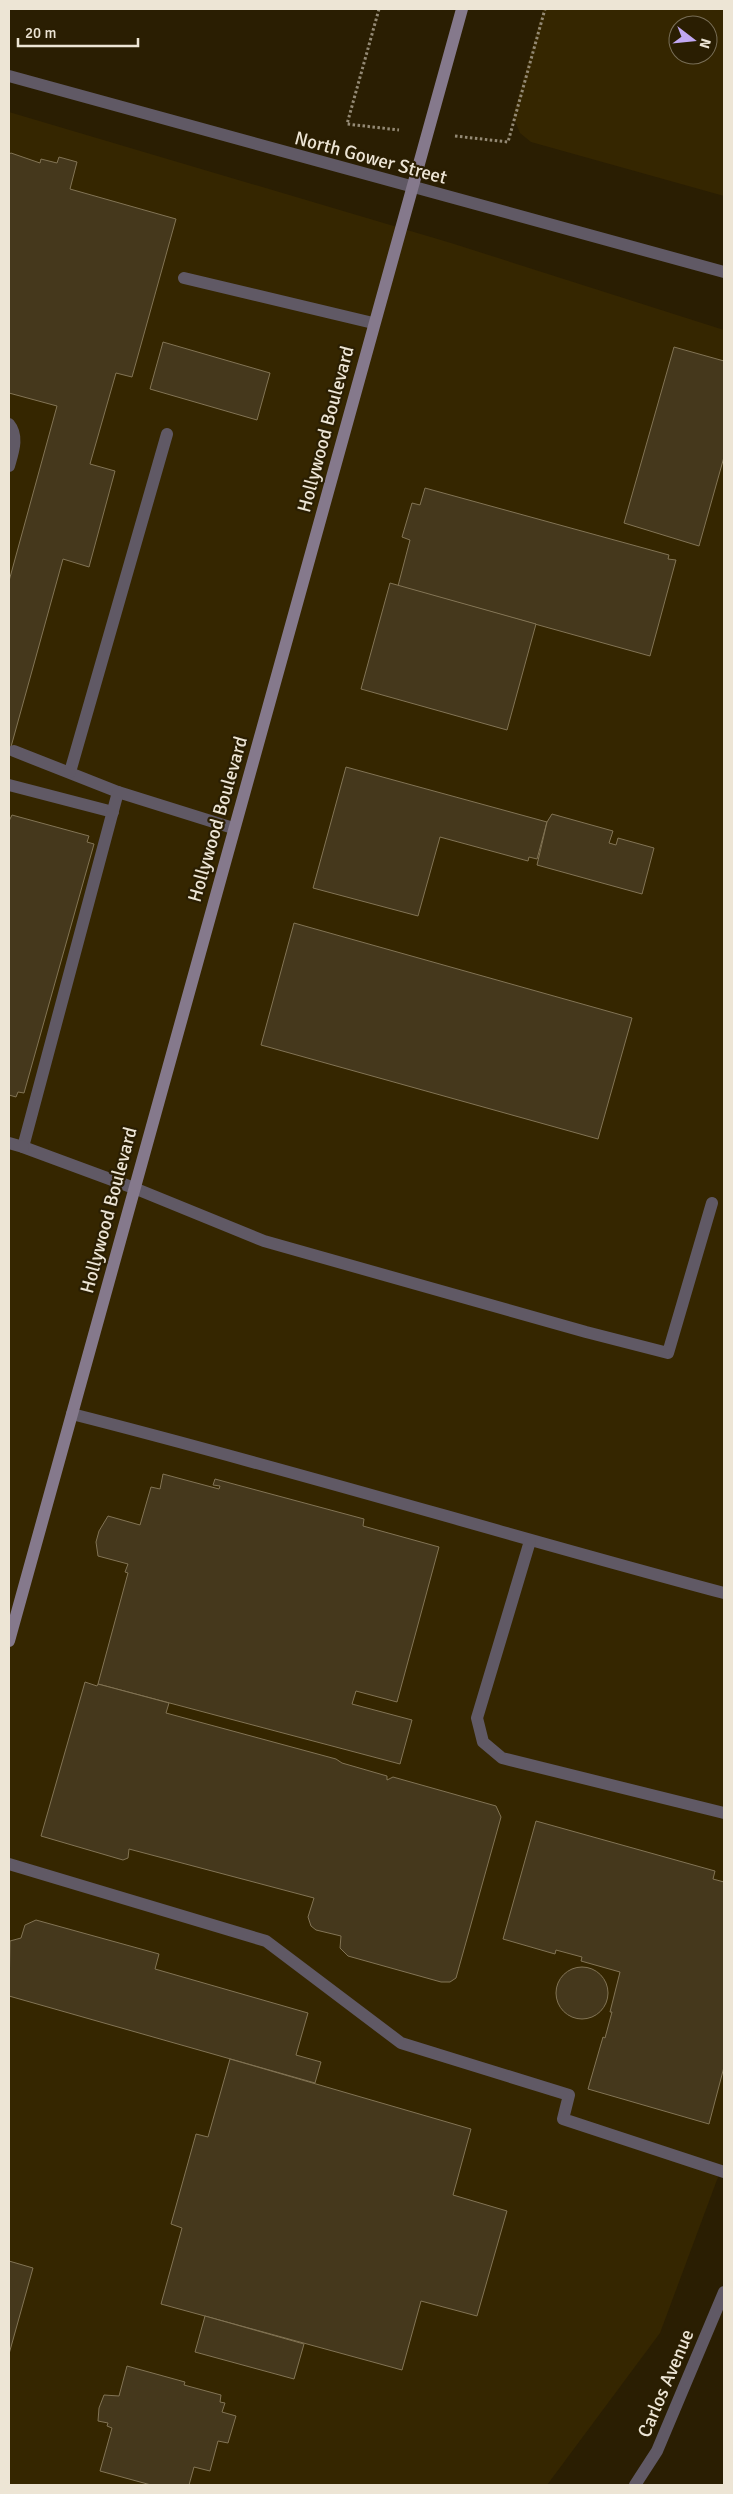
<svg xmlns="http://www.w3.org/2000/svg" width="733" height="2494" font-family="Signika,sans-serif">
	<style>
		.built { fill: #352600; fill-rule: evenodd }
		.building { fill: #45381c; stroke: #827455 }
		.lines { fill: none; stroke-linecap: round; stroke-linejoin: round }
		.path { stroke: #948a75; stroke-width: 3; stroke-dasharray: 2.5 2.5; stroke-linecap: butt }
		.service { stroke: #605965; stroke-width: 12 }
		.minor { stroke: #605965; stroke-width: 12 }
		.tertiary { stroke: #605965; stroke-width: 12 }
		.secondary { stroke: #85798c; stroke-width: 12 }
		.labels { text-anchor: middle; stroke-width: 4.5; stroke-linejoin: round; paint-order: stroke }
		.street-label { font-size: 19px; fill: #ede5d5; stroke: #2a1e02 }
	</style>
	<rect width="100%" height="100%" fill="#2a1e02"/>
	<g class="built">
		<path d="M543,9h181v187l-193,-54 -11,-9 -7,-17zM678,25h30v30h-30z"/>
		<path d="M9,112l442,131 273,87v1831l-64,172 -113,152h-538z"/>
	</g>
	<g class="building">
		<path d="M11,153l29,10 1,-4 16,4 2,-6 18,5 -7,27 106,30 -44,158 -16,-4 -26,91 25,7 -26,96 -26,-8 -54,195v-173l48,-175 -48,-13v-239z"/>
		<path d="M163,342l107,31 -13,47 -107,-31z"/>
		<path d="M674,347l50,14v96l-25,89 -75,-23z"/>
		<path d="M425,488l244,67 -1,4 8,1 -26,96 -252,-70 12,-46 -8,-3 10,-34 8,2z"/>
		<path d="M390,583l146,41 -29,106 -146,-41z"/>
		<path d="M346,767l201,55 -10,37 -8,-2 -1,4 -88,-24 -22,79 -105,-28z"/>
		<path d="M552,814l61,17 -4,12 7,2 2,-7 36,10 -12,46 -105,-29 10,-43z"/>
		<path d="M12,815l77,21 -2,6 7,2 -70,249 -6,-1 -2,5 -7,-2v-274z"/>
		<path d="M294,923l338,95 -34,121 -337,-94z"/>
		<path d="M163,1474l56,15 1,-3 -7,-1 2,-6 149,40 -1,7 76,21 -42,155 -41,-11 -4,13 60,16 -12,44 -302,-80 30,-111 -3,-1 3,-8 -30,-8 -2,-14 3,-11 9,-15 32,9 11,-38 9,2z"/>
		<path d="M85,1682l12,4 1,-2 71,19 -3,10 170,46 6,4 45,13v4l6,-3 103,29 5,11 -45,161 -6,4h-9l-93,-26 -8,-8 1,-12 -25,-6 -5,-4 -3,-9 6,-19 -185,-49 -1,9 -5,2 -82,-24z"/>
		<path d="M536,1821l179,50 -2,8 11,3v185l-15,57 -121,-35 15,-52 2,1 7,-26h-2l10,-40 -39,-11 1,-4 -26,-7 -1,4 -52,-15z"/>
		<path d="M36,1920l123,34 -4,15 153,44 -12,42 25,7 -6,21 -306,-87 1,-55 11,-3 4,-13z"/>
		<circle cx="582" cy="1993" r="26"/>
		<path d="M230,2059l241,70 -18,66 54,16 -30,105 -56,-15 -19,69 -241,-66 21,-76 -11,-4 25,-90 12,3z"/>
		<path d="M9,2261l24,7 -24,86z"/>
		<path d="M205,2316l99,28 -10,35 -99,-27z"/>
		<path d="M127,2366l58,16 -1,3 37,10 -1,7 5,1 -3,9 14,4 -8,27 -10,-2 -8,30 -16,-4 -5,18h-38l-51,-14 12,-43 -5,-2 1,-3 -10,-2 1,-13 5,-13 15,1z"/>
	</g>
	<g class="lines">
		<g class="path">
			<path d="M379,9l-32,115 52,6"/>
			<path d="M455,136l53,6 37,-133"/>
		</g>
		<g class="service">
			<path d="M184,278l189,45"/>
			<path d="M9,424c10,12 4,28 0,42"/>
			<path d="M14,751l104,41"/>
			<path d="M70,772l97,-338"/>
			<path d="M9,785l104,27"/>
			<path d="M233,828l-115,-36 -95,355 111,41 130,53 322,91 82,21 44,-150"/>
			<path d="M9,1143l14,4"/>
			<path d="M72,1414c218,55 434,121 652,179"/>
			<path d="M530,1541l-53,177 6,24 19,16 222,55"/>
			<path d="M9,1864l257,77 135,102 168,52 -6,24 161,53"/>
		</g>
		<path class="minor" d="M635,2485l22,-34 67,-159"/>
		<path class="tertiary" d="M9,76c238,66 476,132 715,196"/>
		<path class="secondary" d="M9,1641l453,-1632"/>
	</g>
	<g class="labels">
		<g class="street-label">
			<text transform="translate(371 157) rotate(15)" y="7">North Gower Street</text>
			<text transform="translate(325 429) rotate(-75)" y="7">Hollywood Boulevard</text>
			<text transform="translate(217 819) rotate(-74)" y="7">Hollywood Boulevard</text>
			<text transform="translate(108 1210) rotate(-75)" y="7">Hollywood Boulevard</text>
			<text transform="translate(665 2383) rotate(-67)" y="7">Carlos Avenue</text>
		</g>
	</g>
	<rect width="733" height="2494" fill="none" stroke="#ede5d5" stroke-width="20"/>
	<g transform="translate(693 40) rotate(106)"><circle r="24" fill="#2a1e02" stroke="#786e56"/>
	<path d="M0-4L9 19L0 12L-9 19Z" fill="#c1a8f3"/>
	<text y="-8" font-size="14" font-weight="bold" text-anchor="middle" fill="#ede5d5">N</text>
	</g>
	<path d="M18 38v8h120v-8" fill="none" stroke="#ede5d5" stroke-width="2.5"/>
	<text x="25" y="38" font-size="15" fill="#ede5d5" stroke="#2a1e02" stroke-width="4" paint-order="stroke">20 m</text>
</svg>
